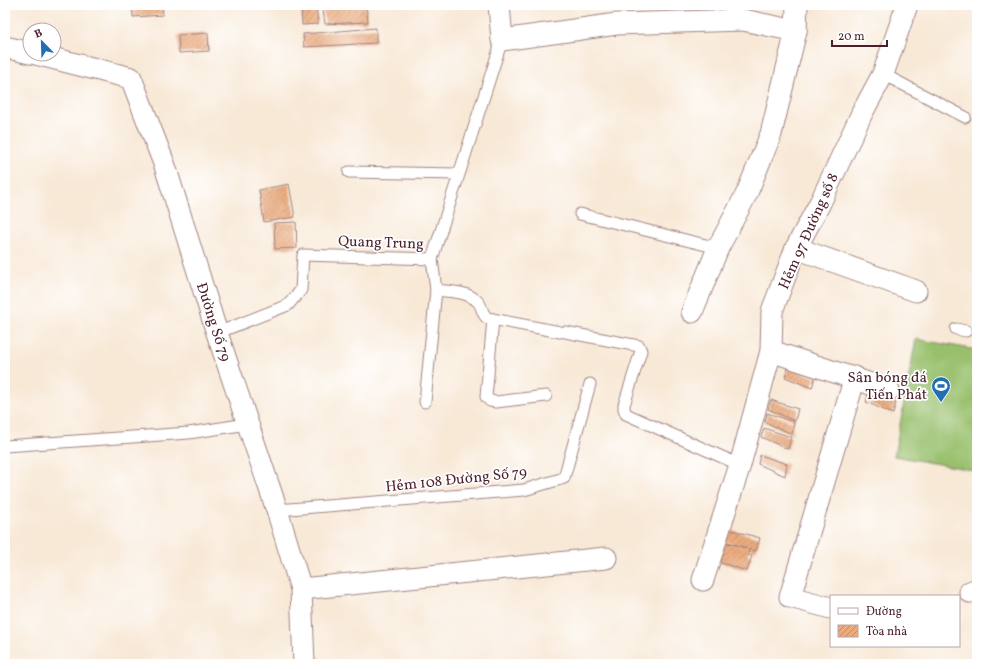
<svg xmlns="http://www.w3.org/2000/svg" width="982" height="669" font-family="Vollkorn,serif">
	<style>
		.pitch { fill: #98c06c; stroke: #71704c }
		.building { fill: url(#building-hatch) }
		.lines { fill: none; stroke-linecap: round; stroke-linejoin: round }
		.lane-casing { stroke: #a18481; stroke-width: 13 }
		.street-casing { stroke: #a18481; stroke-width: 23 }
		.lane { stroke: #fff; stroke-width: 11 }
		.street { stroke: #fff; stroke-width: 21 }
		.labels { text-anchor: middle; stroke-width: 3.5; stroke-linejoin: round; paint-order: stroke }
		.street-label { font-size: 15px; fill: #4a1f2b; stroke: #fff }
		.poi-label { font-size: 15px; fill: #4a1f2b; stroke: #fff; text-anchor: end }
	</style>
	<defs>
		<pattern id="building-hatch" width="6" height="6" patternUnits="userSpaceOnUse"><rect width="6" height="6" fill="#ebab7f"/><path d="M-1 1l2-2M0 6l6-6M5 7l2-2" fill="none" stroke="#c08b68"/></pattern>
	</defs>
	<rect width="100%" height="100%" fill="#fff"/>
	<filter id="ink" filterUnits="userSpaceOnUse"><feTurbulence type="fractalNoise" baseFrequency=".025" numOctaves="2"/><feDisplacementMap in="SourceGraphic" scale="8" xChannelSelector="R" yChannelSelector="G"/><feConvolveMatrix kernelMatrix="1 2 1 2 8 2 1 2 1" color-interpolation-filters="sRGB"/></filter>
	<filter id="wash" filterUnits="userSpaceOnUse"><feTurbulence type="fractalNoise" baseFrequency=".012" numOctaves="4" result="noise"/><feDisplacementMap in="SourceGraphic" scale="16" xChannelSelector="R" yChannelSelector="G"/><feGaussianBlur stdDeviation="0.9" result="paint"/><feColorMatrix in="noise" values="0 0 0 0 0 0 0 0 0 0 0 0 0 0 0 0 0 1.4 0 .05"/><feComposite in="paint" operator="in"/></filter>
	<g filter="url(#wash)">
		<rect width="100%" height="100%" fill="#f8e9d7"/>
		<path class="pitch" d="M916,339l61,11v121l-83,-15z"/>
		<g id="blocks">
			<g class="building">
				<path d="M132,5h30l1,10 -30,2z"/>
				<path d="M301,5h15l2,19 -16,1z"/>
				<path d="M353,5h13l2,17 -43,2 -2,-15z"/>
				<path d="M376,28v15l-72,4 -1,-13z"/>
				<path d="M208,33l1,18 -30,2 -1,-18z"/>
				<path d="M289,184l6,33 -31,5 -5,-32z"/>
				<path d="M296,222l1,26 -22,1 -1,-26z"/>
				<path d="M788,368l27,9 -3,11 -27,-11z"/>
				<path d="M869,393l27,9 -3,12 -27,-12z"/>
				<path d="M771,400l27,9 -3,12 -27,-12z"/>
				<path d="M767,413l27,9 -2,12 -27,-12z"/>
				<path d="M764,428l27,9 -3,12 -27,-12z"/>
				<path d="M760,455l27,9 -2,12 -27,-12z"/>
				<path d="M725,528l35,10 -4,13 -7,-2 -1,6 4,1 -5,15 -29,-9 6,-20 22,6 -25,-8z"/>
			</g>
		</g>
	</g>
	<g filter="url(#ink)">
		<use href="#blocks" fill-opacity="0" stroke="#a18481" stroke-width="1"/>
		<g class="lines">
			<g class="lane-casing">
				<g id="lane">
					<path d="M883,74l82,43"/>
					<path d="M349,172l109,2"/>
					<path d="M580,214l138,34"/>
					<path d="M436,290c14,2 32,1 42,12 5,5 3,11 9,16l73,14"/>
					<path d="M493,319l-7,78 4,4 6,1 50,-6"/>
					<path d="M956,329l10,2"/>
					<path d="M565,332l74,14 2,5 -17,54v4l2,5 114,51"/>
					<path d="M217,333l71,-28 13,-15 2,-35 129,4 70,-219"/>
					<path d="M425,402l11,-112 -4,-31"/>
					<path d="M5,446l184,-13 58,-9"/>
					<path d="M277,510l247,-20 40,-12 26,-94"/>
				</g>
			</g>
			<g class="street-casing">
				<g id="street">
					<path d="M499,5l3,35 115,-16 126,-4 53,11 -25,103 -24,59 -29,55 -26,64"/>
					<path d="M796,31l1,-26"/>
					<path d="M5,47l25,6"/>
					<path d="M36,54l95,24 34,88 52,167 60,177 24,79 3,75"/>
					<path d="M796,248l120,43"/>
					<path d="M771,351l118,39"/>
					<path d="M703,580l37,-115 31,-114 1,-40 24,-63 24,-45 42,-90 21,-39 24,-69"/>
					<path d="M301,589l305,-31"/>
					<path d="M970,592l7,-3"/>
					<path d="M831,608l-41,-11 65,-220"/>
				</g>
			</g>
			<use href="#lane" class="lane"/>
			<use href="#street" class="street"/>
		</g>
	</g>
	<defs>
		<g id="stadium-pin" transform="scale(1)"><path d="M0 17L-7.5 6A9.5 9.5 0 1 1 7.5 6Z" fill="#1f6fb2" stroke="#fff"/><path d="M0-5a6.5 5 0 1 0 0 10a6.5 5 0 1 0 0-10ZM-3.5-1.8h7v3.6h-7Z" fill="#fff"/></g>
	</defs>
	<g fill-rule="evenodd">
		<use href="#stadium-pin" x="941" y="386"/>
	</g>
	<g class="labels">
		<g class="street-label">
			<text transform="translate(808 231) rotate(-66)" y="5">Hẻm 97 Đường số 8</text>
			<text transform="translate(381 242) rotate(2)" y="5">Quang Trung</text>
			<text transform="translate(214 322) rotate(72)" y="5">Đường Số 79</text>
			<text transform="translate(456 479) rotate(-6)" y="5">Hẻm 108 Đường Số 79</text>
		</g>
		<g class="poi-label">
			<text x="927" y="382">Sân bóng đá<tspan x="927" dy="17">Tiến Phát</tspan></text>
		</g>
	</g>
	<rect width="982" height="669" fill="none" stroke="#fff" stroke-width="20"/>
	<rect x="830" y="595" width="130" height="52" fill="#ffffff" stroke="#b7a5aa"/>
	<rect x="838" y="608" width="20" height="6" fill="#ffffff" stroke="#b7a5aa"/>
	<text x="866" y="615" font-size="12" fill="#4a1f2b">Đường</text>
	<rect x="838" y="625" width="20" height="12" fill="url(#building-hatch)" stroke="#b7a5aa"/>
	<text x="866" y="635" font-size="12" fill="#4a1f2b">Tòa nhà</text>
	<g transform="translate(42 42) rotate(337)"><circle r="19" fill="#ffffff" stroke="#b7a5aa"/>
	<path d="M0-3L7 15L0 10L-7 15Z" fill="#1f6fb2"/>
	<text y="-6" font-size="11" font-weight="bold" text-anchor="middle" fill="#4a1f2b">B</text>
	</g>
	<path d="M832 40v6h55v-6" fill="none" stroke="#4a1f2b" stroke-width="2"/>
	<text x="838" y="40" font-size="12" fill="#4a1f2b" stroke="#ffffff" stroke-width="3" paint-order="stroke">20 m</text>
</svg>
